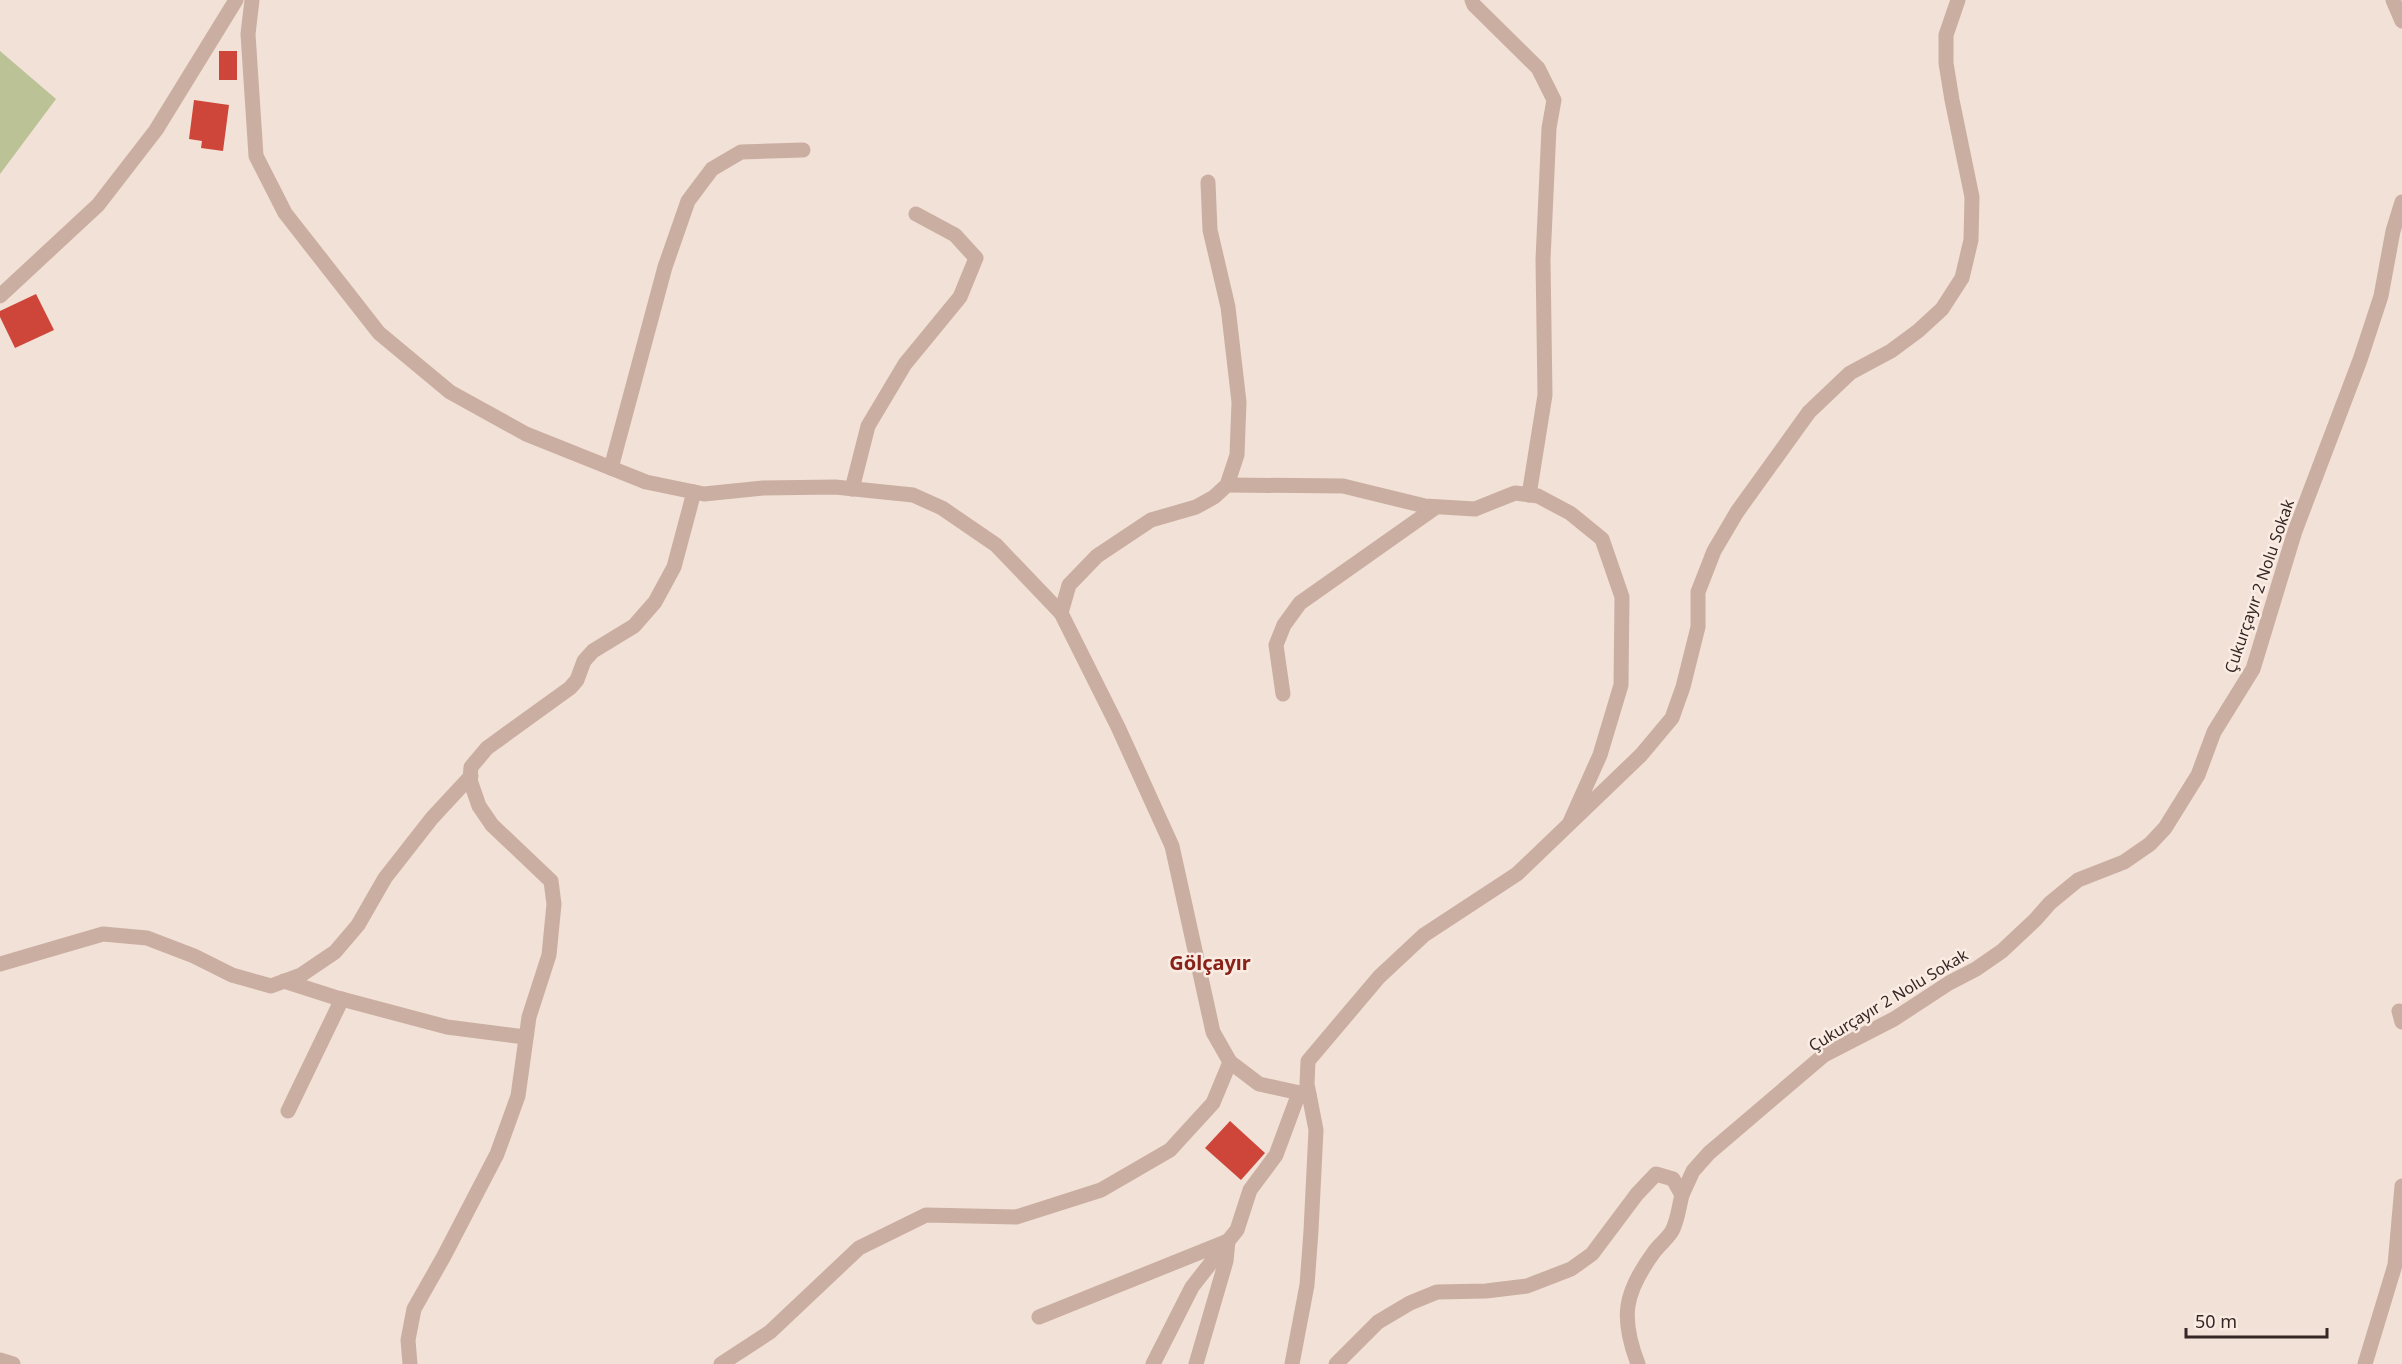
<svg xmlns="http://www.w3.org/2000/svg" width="2402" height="1364" font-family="'Noto Sans',sans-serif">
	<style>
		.green { fill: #bac296 }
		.building { fill: #cd4639 }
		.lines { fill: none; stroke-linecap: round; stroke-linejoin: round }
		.minor { stroke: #cbaea2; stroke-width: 15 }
		.tertiary { stroke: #cbaea2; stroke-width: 15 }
		.labels { text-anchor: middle; stroke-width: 5; stroke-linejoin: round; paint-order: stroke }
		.street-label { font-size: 16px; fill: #352725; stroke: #faece3 }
		.quarter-label { font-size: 20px; font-weight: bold; fill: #882219; stroke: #faece3 }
	</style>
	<rect width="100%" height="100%" fill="#f2e1d7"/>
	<path class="green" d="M0,51l56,48 -56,75z"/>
	<g class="building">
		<rect x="219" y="51" width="18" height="29"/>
		<path d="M194,100l35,5 -6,46 -22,-3 1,-7 -13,-2z"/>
		<path d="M36,294l18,36 -39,18 -15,-31v-6z"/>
		<path d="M1230,1121l35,32 -24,27 -36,-32z"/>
	</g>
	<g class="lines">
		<g class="minor">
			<path d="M252,0l-4,34 8,122 29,57 94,120 71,59 76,42 120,48 58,12 59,-6 72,-1 78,8 29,13 54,37 65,68 57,114 54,119 41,186 17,30 29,22 50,11"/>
			<path d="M1472,0l2,5 64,63 16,32 -5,28 -6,132 2,135 -16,100"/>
			<path d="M0,296l98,-91 58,-75 80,-130"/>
			<path d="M611,468l54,-201 23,-66 24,-32 29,-17 62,-2"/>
			<path d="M1227,485l116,1 82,20 50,3 40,-16 23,3 32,17 32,26 20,58 -1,88 -21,70 -30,67"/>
			<path d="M852,489l16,-63 37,-62 55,-67 16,-39 -21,-23 -39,-21"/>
			<path d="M1061,613l8,-28 28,-29 54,-36 45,-13 18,-10 13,-12 10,-30 2,-53 -11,-95 -18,-77 -2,-48"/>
			<path d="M1283,694l-7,-49 8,-20 16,-22 136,-96"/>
			<path d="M0,964l103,-30 44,4 47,18 38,19 39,11 30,-11 34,-23 23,-27 27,-47 47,-60 39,-42"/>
			<path d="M284,981l50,16 113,30 78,10"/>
			<path d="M2399,1011l3,11"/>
			<path d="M288,1111l54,-112"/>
			<path d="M1039,1317l189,-76"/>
			<path d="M0,1360l13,4"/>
			<path d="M410,1364l-2,-24 6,-31 30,-53 53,-102 21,-58 11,-79 20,-62 5,-51 -3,-23 -59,-56 -13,-19 -9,-26 1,-13 16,-19 83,-60 7,-8 7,-19 9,-10 41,-25 21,-24 19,-35 20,-75"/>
			<path d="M721,1364l49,-32 89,-84 67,-33 90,2 85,-27 69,-40 43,-47 17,-41"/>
			<path d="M1153,1364l39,-77 36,-46"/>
			<path d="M1196,1364l30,-103 2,-20 9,-11 13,-40 26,-35 23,-62"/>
			<path d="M2365,1364l30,-99 7,-79"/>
		</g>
		<g class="tertiary">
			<path d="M2393,0l9,21"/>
			<path d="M1682,1195l11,-24 16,-18 115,-98 70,-36 55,-36 27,-14 26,-18 33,-31 15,-17 28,-23 46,-18 26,-18 15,-16 33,-53 16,-43 39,-63 42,-138 65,-171 21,-64 12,-65 9,-29"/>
			<path d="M1292,1364l15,-79 4,-54 5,-101 -9,-46 1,-23 71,-84 45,-42 93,-61 124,-119 31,-37 11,-31 15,-60v-35l16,-41 23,-39 72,-100 41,-39 41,-22 27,-20 24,-22 20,-31 9,-38 1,-43 -20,-97 -6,-37v-28l12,-35"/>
			<path d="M1336,1364l42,-42 32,-19 27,-11 49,-1 41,-5 44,-17 21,-15 45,-60 19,-20 17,5 9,16c-3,11 -4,25 -10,36 -4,7 -13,14 -18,21 -30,41 -34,65 -16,112"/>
		</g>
	</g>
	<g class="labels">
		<g class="street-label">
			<text transform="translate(2259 586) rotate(-71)" y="6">Çukurçayır 2 Nolu Sokak</text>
			<text transform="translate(1888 1000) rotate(-31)" y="6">Çukurçayır 2 Nolu Sokak</text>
		</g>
		<g class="quarter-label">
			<text x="1210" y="970">Gölçayır</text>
		</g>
	</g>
	<path d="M2186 1328v9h141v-9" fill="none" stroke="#352725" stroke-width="3"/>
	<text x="2195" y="1328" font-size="18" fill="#352725" stroke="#faece3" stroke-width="4.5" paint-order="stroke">50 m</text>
</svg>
